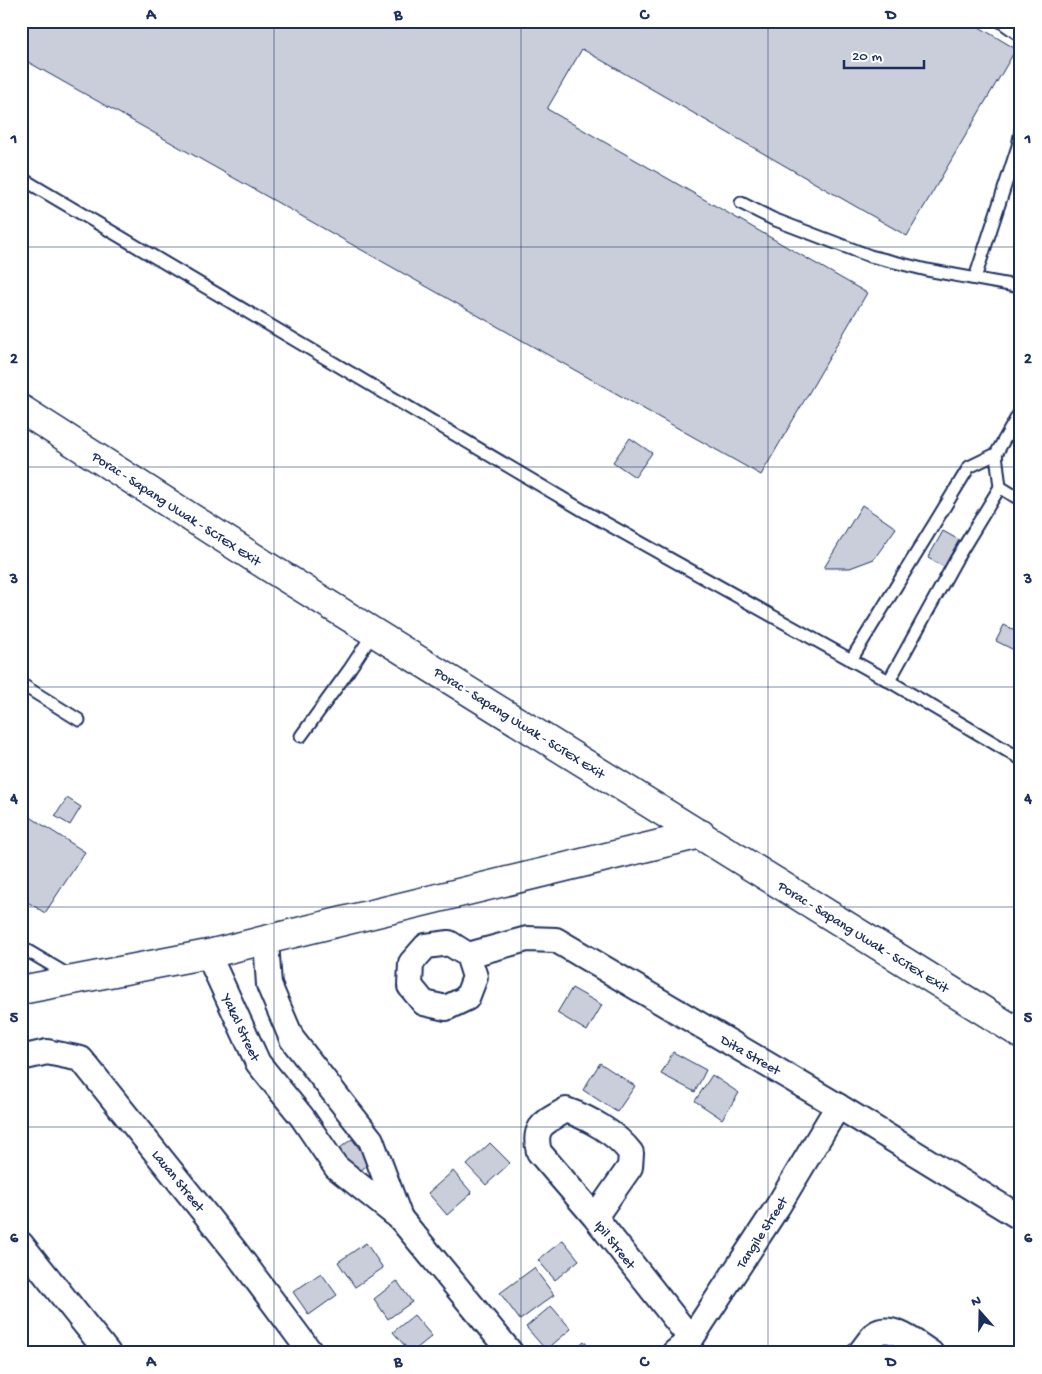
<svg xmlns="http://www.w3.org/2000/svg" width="1042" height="1374" font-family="'Gochi Hand',sans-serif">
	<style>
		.building { fill: #caceda; stroke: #1b2f5e }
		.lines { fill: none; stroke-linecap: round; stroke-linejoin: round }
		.service-casing { stroke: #1b2f5e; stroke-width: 15 }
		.minor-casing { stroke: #1b2f5e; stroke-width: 28 }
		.tertiary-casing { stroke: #1b2f5e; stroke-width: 31 }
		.secondary-casing { stroke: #1b2f5e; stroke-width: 31 }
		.service { stroke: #fff; stroke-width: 11 }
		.minor { stroke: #fff; stroke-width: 24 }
		.tertiary { stroke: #fff; stroke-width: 28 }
		.secondary { stroke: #fff; stroke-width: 28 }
		.grid { fill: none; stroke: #1b2f5e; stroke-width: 1; stroke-opacity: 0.55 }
		.labels { text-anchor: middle; stroke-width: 4; stroke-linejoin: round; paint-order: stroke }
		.street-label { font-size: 14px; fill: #1b2f5e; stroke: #fff }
		.neatline { fill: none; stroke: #1b2f5e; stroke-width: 2 }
		.grid-label { font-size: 16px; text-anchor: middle; font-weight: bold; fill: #1b2f5e }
	</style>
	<rect width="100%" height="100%" fill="#fff"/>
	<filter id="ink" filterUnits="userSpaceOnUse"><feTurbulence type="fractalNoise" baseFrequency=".02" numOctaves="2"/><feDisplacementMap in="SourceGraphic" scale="10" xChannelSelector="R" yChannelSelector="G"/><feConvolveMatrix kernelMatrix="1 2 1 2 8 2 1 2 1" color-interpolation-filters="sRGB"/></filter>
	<g filter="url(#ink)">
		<g class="building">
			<path d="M21,21h948l47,28 -109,187 -325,-187 -35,60 320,184 -106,182 -740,-417z"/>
			<path d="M630,438l22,15 -17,24 -22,-15z"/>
			<path d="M862,505l34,23 -22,31 -24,9h-26z"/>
			<path d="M943,531l16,9 -15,27 -16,-9z"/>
			<path d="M1004,625l17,8v13l-3,6 -22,-11z"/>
			<path d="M67,798l14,9 -11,18 -15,-9z"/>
			<path d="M21,811l64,41 -40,61 -24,-15z"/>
			<path d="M572,988l30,17 -15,26 -30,-18z"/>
			<path d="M673,1052l33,18 -11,22 -34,-18z"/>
			<path d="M600,1063l35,23 -18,26 -34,-22z"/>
			<path d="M712,1075l27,18 -17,26 -27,-18z"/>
			<path d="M352,1139l18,24 -15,12 -19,-24z"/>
			<path d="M490,1143l20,20 -24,22 -19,-20z"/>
			<path d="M453,1171l19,22 -25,22 -19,-22z"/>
			<path d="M563,1240l16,20 -24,20 -17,-20z"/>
			<path d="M366,1243l17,25 -28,19 -17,-25z"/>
			<path d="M534,1268l20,27 -34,25 -20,-27z"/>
			<path d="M321,1273l16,22 -28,20 -16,-23z"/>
			<path d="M397,1281l15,21 -24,17 -14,-20z"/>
			<path d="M551,1306l20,23 -25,21 -20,-23z"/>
			<path d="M414,1315l18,21 -21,17 -18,-21z"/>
			<path d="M584,1341l9,12h-23z"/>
		</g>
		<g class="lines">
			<g class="service-casing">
				<g id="service">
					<path d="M1000,21l21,15"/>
					<path d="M21,178l563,333 305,170 132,78"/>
					<path d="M741,203l32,16 97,37 57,14 94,17"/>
					<path d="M975,278l43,-132 3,-16"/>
					<path d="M1000,487l21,13"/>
					<path d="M851,660l118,-193 27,-13 25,-44"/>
					<path d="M889,681l68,-123 43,-71 -4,-33"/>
					<path d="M21,684l58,36"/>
					<path d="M301,736l48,-66 25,-38"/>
					<path d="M21,947l49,29"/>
				</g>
			</g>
			<g class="minor-casing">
				<g id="minor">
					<path d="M266,941l3,44 23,54 79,101 29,78"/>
					<path d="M449,943l19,12 7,22 -8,21 -21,10 -22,-5 -14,-17 1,-23 15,-17z"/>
					<path d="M208,954l50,109 44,54 34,50 64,51 111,135"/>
					<path d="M468,955l59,-16 29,1 282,166 183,112"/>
					<path d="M21,1058l26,-6 34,7 154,192 76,102"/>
					<path d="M595,1217l35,-50 1,-14c-15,-20 -42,-35 -65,-43 -20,12 -34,15 -27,42l56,65 96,122"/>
					<path d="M21,1244l87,109"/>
					<path d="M674,1353l17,-14 87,-133 60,-100"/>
					<path d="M860,1353c5,-6 10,-14 15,-19 16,-12 42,10 56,19"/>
				</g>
			</g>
			<g class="tertiary-casing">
				<path id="tertiary" d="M21,990l187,-36 493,-120"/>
			</g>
			<g class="secondary-casing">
				<path id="secondary" d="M21,409l249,159 751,466"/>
			</g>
			<use href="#service" class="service"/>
			<use href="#minor" class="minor"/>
			<use href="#tertiary" class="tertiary"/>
			<use href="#secondary" class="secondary"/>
		</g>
	</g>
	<path class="grid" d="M274,21v1332M521,21v1332M768,21v1332M21,247h1000M21,467h1000M21,687h1000M21,907h1000M21,1127h1000"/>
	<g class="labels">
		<g class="street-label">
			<text transform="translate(177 508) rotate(33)" y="5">Porac - Sapang Uwak - SCTEX Exit</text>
			<text transform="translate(520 722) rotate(32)" y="5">Porac - Sapang Uwak - SCTEX Exit</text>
			<text transform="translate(864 936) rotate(32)" y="5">Porac - Sapang Uwak - SCTEX Exit</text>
			<text transform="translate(242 1027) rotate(65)" y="5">Yakal Street</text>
			<text transform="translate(751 1054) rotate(30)" y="5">Dita Street</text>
			<text transform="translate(179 1180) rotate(51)" y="5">Lauan Street</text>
			<text transform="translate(761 1232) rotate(-57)" y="5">Tangile Street</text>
			<text transform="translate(616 1244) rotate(52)" y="5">Ipil Street</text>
		</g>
	</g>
	<rect width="1042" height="1374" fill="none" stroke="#fff" stroke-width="55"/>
	<g transform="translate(980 1312) rotate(340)" stroke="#ffffff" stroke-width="4" paint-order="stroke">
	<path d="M0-4L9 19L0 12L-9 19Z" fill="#1b2f5e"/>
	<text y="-8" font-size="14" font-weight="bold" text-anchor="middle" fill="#1b2f5e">N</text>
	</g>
	<path d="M844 60v8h80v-8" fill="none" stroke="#1b2f5e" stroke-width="2.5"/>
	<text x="852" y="60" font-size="15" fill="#1b2f5e" stroke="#ffffff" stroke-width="4" paint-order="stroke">20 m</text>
	<rect x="28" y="28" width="986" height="1318" class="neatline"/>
	<g class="grid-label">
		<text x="151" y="19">A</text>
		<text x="398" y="19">B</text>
		<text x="644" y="19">C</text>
		<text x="891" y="19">D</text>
		<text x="14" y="143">1</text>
		<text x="1028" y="143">1</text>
		<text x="14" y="363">2</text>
		<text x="1028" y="363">2</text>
		<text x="14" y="583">3</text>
		<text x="1028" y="583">3</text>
		<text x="14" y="803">4</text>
		<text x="1028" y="803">4</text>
		<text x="14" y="1022">5</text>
		<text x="1028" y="1022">5</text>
		<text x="14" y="1242">6</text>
		<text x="1028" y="1242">6</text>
		<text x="151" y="1366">A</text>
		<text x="398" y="1366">B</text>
		<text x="644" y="1366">C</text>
		<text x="891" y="1366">D</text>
	</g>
</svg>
